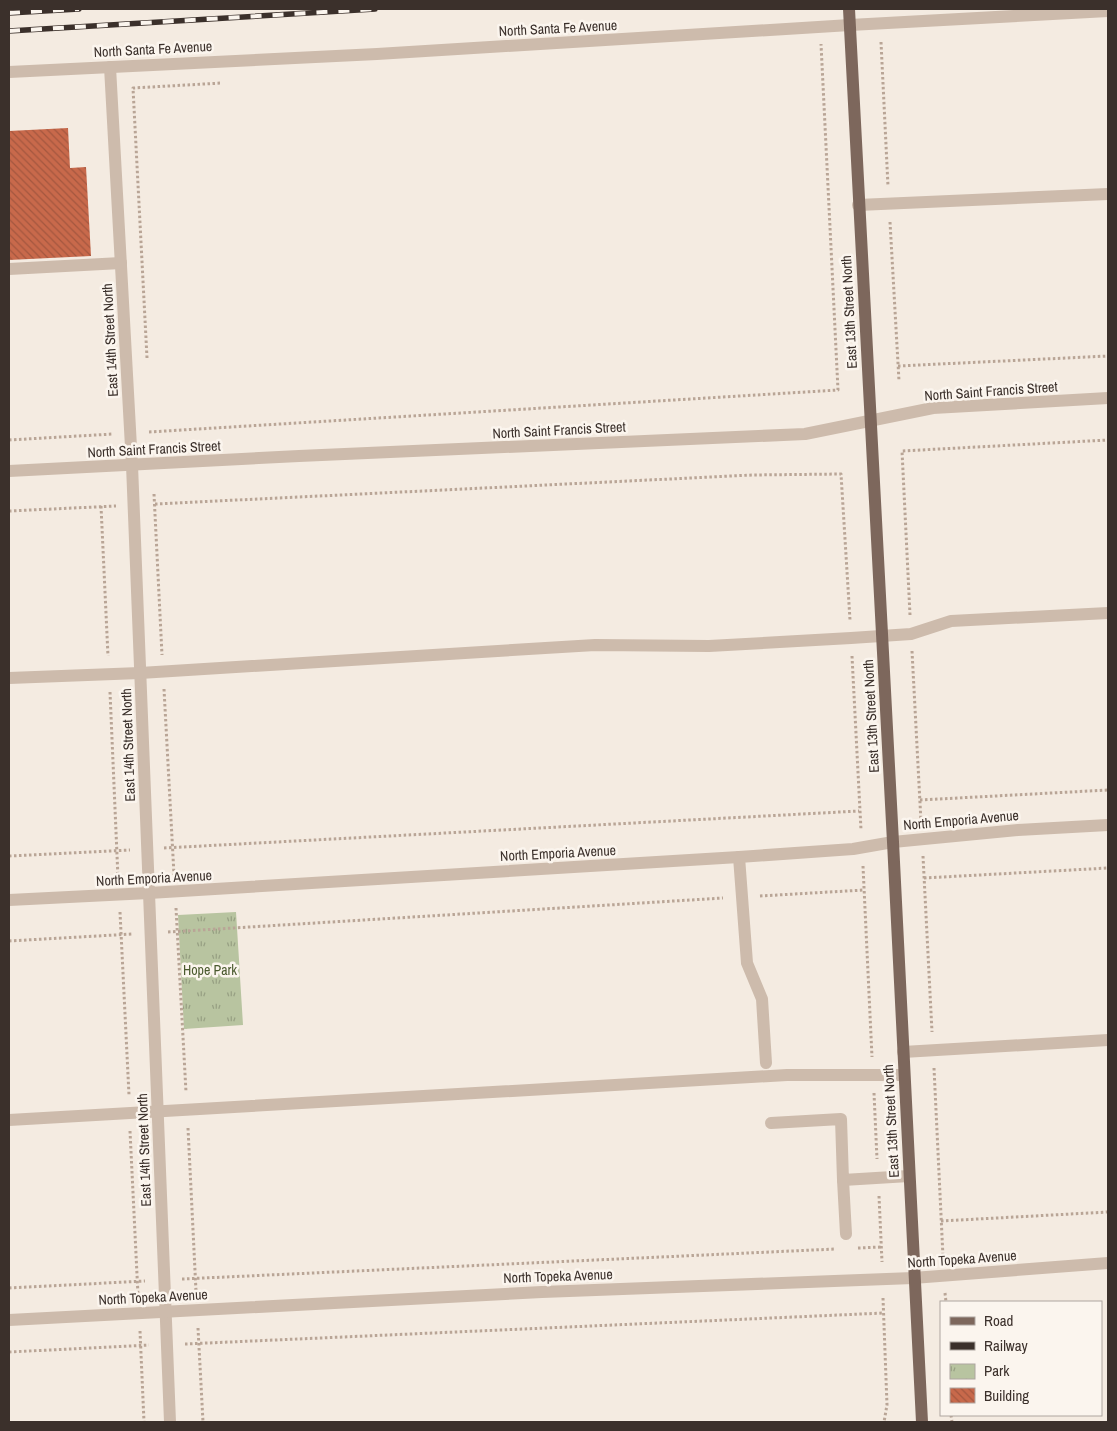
<svg xmlns="http://www.w3.org/2000/svg" width="1117" height="1431" font-family="'Archivo Narrow',sans-serif">
	<style>
		.park { fill: url(#park-tufts) }
		.building { fill: url(#building-back-hatch) }
		.lines { fill: none; stroke-linecap: round; stroke-linejoin: round }
		.path { stroke: #b9a596; stroke-width: 3; stroke-dasharray: 2.5 2.5; stroke-linecap: butt }
		.minor { stroke: #cdbbac; stroke-width: 12 }
		.major { stroke: #7d675c; stroke-width: 12 }
		.rail-casing { stroke: #3b302b; stroke-width: 5.5 }
		.rail { stroke: #fbf5ee; stroke-width: 4; stroke-dasharray: 11; stroke-linecap: butt }
		.labels { text-anchor: middle; stroke-width: 5; stroke-linejoin: round; paint-order: stroke }
		.street-label { font-size: 14px; fill: #3b302b; stroke: #fbf5ee }
		.park-label { font-size: 14px; fill: #4a5a2e; stroke: #fbf5ee }
	</style>
	<defs>
		<pattern id="park-tufts" width="24" height="20" patternUnits="userSpaceOnUse" patternTransform="scale(1.25)"><rect width="24" height="20" fill="#b8c4a0"/><path d="M3 7l-1-3M5 7V3M7 7l1-3M15 17l-1-3M17 17v-4M19 17l1-3" fill="none" stroke="#97a083"/></pattern>
		<pattern id="building-back-hatch" width="6" height="6" patternUnits="userSpaceOnUse" patternTransform="scale(1.25)"><rect width="6" height="6" fill="#c8694b"/><path d="M-1 5l2 2M0 0l6 6M5-1l2 2" fill="none" stroke="#a4573f"/></pattern>
	</defs>
	<rect width="100%" height="100%" fill="#f4ebe1"/>
	<path class="park" d="M236,912l7,113 -59,4 -6,-114z"/>
	<path class="building" d="M68,128l2,40 16,-1 5,89 -82,4v-129z"/>
	<g class="lines">
		<g class="path">
			<path d="M881,42l7,144"/>
			<path d="M890,222l9,159"/>
			<path d="M147,358l-14,-270 89,-5"/>
			<path d="M898,366l210,-10"/>
			<path d="M149,432l689,-42 -17,-346"/>
			<path d="M9,440l104,-6"/>
			<path d="M154,494l8,161"/>
			<path d="M155,504l597,-29 89,-1 9,146"/>
			<path d="M101,506l7,150"/>
			<path d="M9,511l107,-5"/>
			<path d="M910,615l-8,-164 206,-11"/>
			<path d="M912,651l9,171"/>
			<path d="M852,656l9,174"/>
			<path d="M164,689l10,186"/>
			<path d="M110,692l8,186"/>
			<path d="M920,800l188,-10"/>
			<path d="M164,848l695,-37"/>
			<path d="M9,856l121,-6"/>
			<path d="M923,856l9,176"/>
			<path d="M863,866l9,191"/>
			<path d="M924,878l184,-10"/>
			<path d="M760,896l104,-6"/>
			<path d="M176,908l10,184"/>
			<path d="M120,912l9,183"/>
			<path d="M168,932l555,-34"/>
			<path d="M9,941l123,-7"/>
			<path d="M934,1068l9,189"/>
			<path d="M874,1093l3,66"/>
			<path d="M188,1128l8,163"/>
			<path d="M130,1131l8,164"/>
			<path d="M879,1196l3,66"/>
			<path d="M941,1221l167,-9"/>
			<path d="M858,1248l23,-1"/>
			<path d="M182,1279l653,-30"/>
			<path d="M9,1288l136,-7"/>
			<path d="M945,1293l1,9"/>
			<path d="M883,1298l4,107 -3,17"/>
			<path d="M198,1328l5,94"/>
			<path d="M140,1331l4,91"/>
			<path d="M185,1344l699,-31"/>
			<path d="M9,1352l140,-7"/>
			<path d="M951,1415l1,7"/>
		</g>
		<g class="minor">
			<path d="M110,67l22,398 38,957"/>
			<path d="M9,72l368,-18 473,-29 258,-14"/>
			<path d="M858,205l250,-11"/>
			<path d="M9,269l112,-6"/>
			<path d="M9,471l290,-15 506,-22 128,-26 175,-10"/>
			<path d="M9,678l131,-5 455,-28 114,1 142,-8 60,-4 40,-13 157,-8"/>
			<path d="M739,857l8,106 15,36 4,64"/>
			<path d="M9,900l140,-7 590,-36 114,-8 40,-7 125,-12 90,-5"/>
			<path d="M903,1052l205,-12"/>
			<path d="M9,1120l778,-45h117"/>
			<path d="M771,1123l70,-4 2,61 66,-4"/>
			<path d="M843,1180l3,54"/>
			<path d="M9,1320l533,-28 371,-14 195,-15"/>
		</g>
		<path class="major" d="M849,9l44,833 29,580"/>
		<g class="rail-casing">
			<g id="rail">
				<path d="M9,13l70,-4"/>
				<path d="M9,31l366,-22"/>
			</g>
		</g>
		<use href="#rail" class="rail"/>
	</g>
	<g class="labels">
		<g class="street-label">
			<text transform="translate(558 28) rotate(-3)" y="5">North Santa Fe Avenue</text>
			<text transform="translate(153 49) rotate(-3)" y="5">North Santa Fe Avenue</text>
			<text transform="translate(849 312) rotate(-93)" y="5">East 13th Street North</text>
			<text transform="translate(110 340) rotate(-93)" y="5">East 14th Street North</text>
			<text transform="translate(991 391) rotate(-4)" y="5">North Saint Francis Street</text>
			<text transform="translate(559 430) rotate(-3)" y="5">North Saint Francis Street</text>
			<text transform="translate(154 449) rotate(-3)" y="5">North Saint Francis Street</text>
			<text transform="translate(871 716) rotate(-93)" y="5">East 13th Street North</text>
			<text transform="translate(128 745) rotate(-92)" y="5">East 14th Street North</text>
			<text transform="translate(961 820) rotate(-5)" y="5">North Emporia Avenue</text>
			<text transform="translate(558 853) rotate(-3)" y="5">North Emporia Avenue</text>
			<text transform="translate(154 878) rotate(-3)" y="5">North Emporia Avenue</text>
			<text transform="translate(891 1121) rotate(-93)" y="5">East 13th Street North</text>
			<text transform="translate(144 1150) rotate(-92)" y="5">East 14th Street North</text>
			<text transform="translate(962 1259) rotate(-4)" y="5">North Topeka Avenue</text>
			<text transform="translate(558 1276) rotate(-2)" y="5">North Topeka Avenue</text>
			<text transform="translate(153 1297) rotate(-3)" y="5">North Topeka Avenue</text>
		</g>
		<g class="park-label">
			<text x="210" y="975">Hope Park</text>
		</g>
	</g>
	<rect width="1117" height="1431" fill="none" stroke="#3b302b" stroke-width="20"/>
	<rect x="940" y="1301" width="162" height="115" fill="#fbf5ee" stroke="#aea6a0"/>
	<rect x="950" y="1317" width="25" height="8" fill="#7d675c" stroke="#aea6a0"/>
	<text x="984" y="1326" font-size="15" fill="#3b302b">Road</text>
	<rect x="950" y="1342" width="25" height="8" fill="#3b302b" stroke="#aea6a0"/>
	<text x="984" y="1351" font-size="15" fill="#3b302b">Railway</text>
	<rect x="950" y="1364" width="25" height="15" fill="url(#park-tufts)" stroke="#aea6a0"/>
	<text x="984" y="1376" font-size="15" fill="#3b302b">Park</text>
	<rect x="950" y="1388" width="25" height="15" fill="url(#building-back-hatch)" stroke="#aea6a0"/>
	<text x="984" y="1401" font-size="15" fill="#3b302b">Building</text>
</svg>
